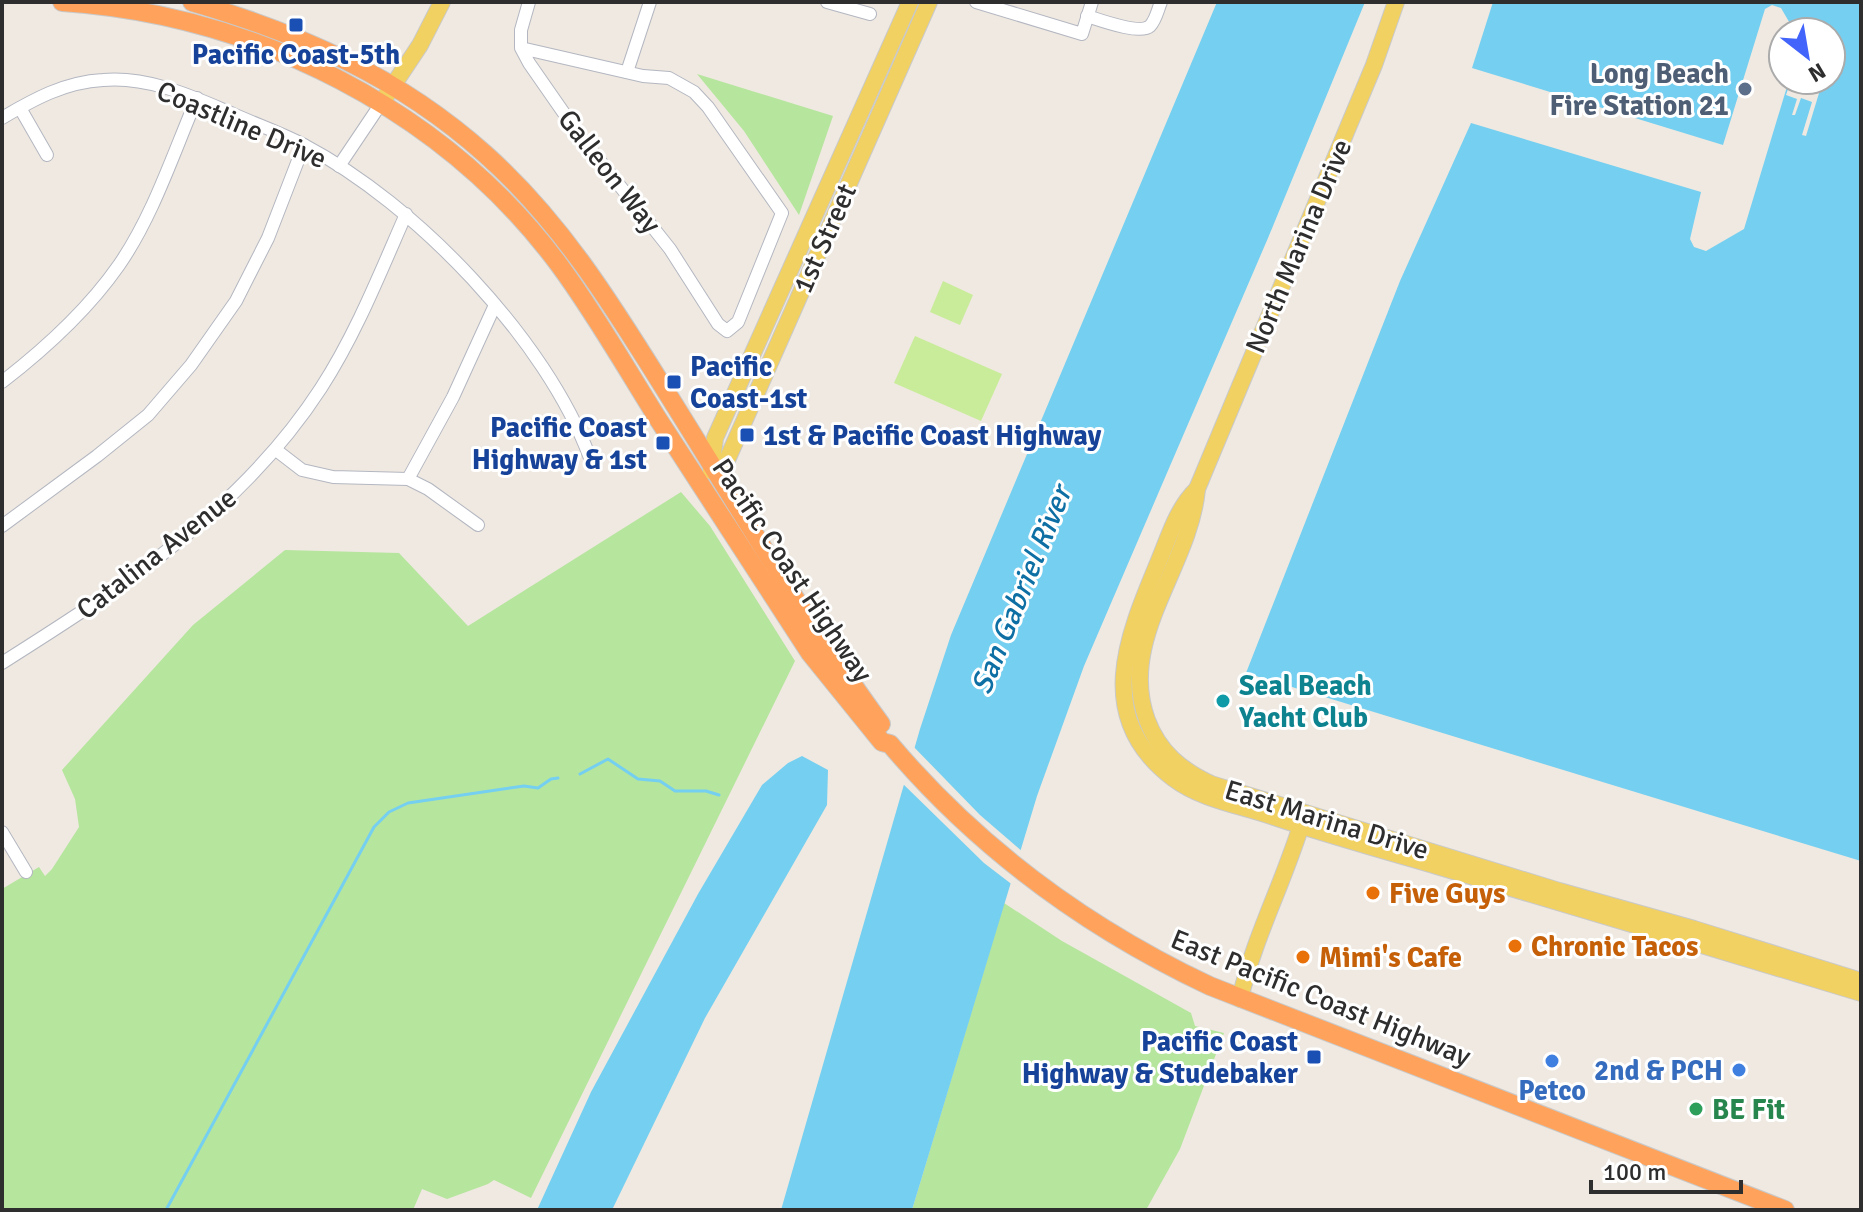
<svg xmlns="http://www.w3.org/2000/svg" width="1863" height="1212" font-family="Signika,sans-serif">
	<style>
		.green { fill: #b6e59e }
		.pitch { fill: #c9ec9a }
		.water { fill: #75cff0 }
		.pier { fill: #efe9e1 }
		.lines { fill: none; stroke-linecap: round; stroke-linejoin: round }
		.stream { stroke: #75cff0; stroke-width: 3 }
		.minor-casing { stroke: #b4b7c1; stroke-width: 14 }
		.major-casing { stroke: #c9c9c9; stroke-width: 18 }
		.highway-casing { stroke: #c9c9c9; stroke-width: 20 }
		.minor { stroke: #fff; stroke-width: 12 }
		.major { stroke: #f2d163; stroke-width: 16 }
		.highway { stroke: #ffa35c; stroke-width: 18 }
		.transit-dot { fill: #1a4fb4; stroke: #fff; stroke-width: 3 }
		.service-dot { fill: #5c6f8a; stroke: #fff; stroke-width: 3 }
		.culture-dot { fill: #0f9aa8; stroke: #fff; stroke-width: 3 }
		.food-dot { fill: #e8710a; stroke: #fff; stroke-width: 3 }
		.shop-dot { fill: #3f7fe0; stroke: #fff; stroke-width: 3 }
		.leisure-dot { fill: #2e9e5b; stroke: #fff; stroke-width: 3 }
		.labels { text-anchor: middle; stroke-width: 6; stroke-linejoin: round; paint-order: stroke }
		.transit-label { font-size: 28px; font-weight: bold; fill: #164399; stroke: #fff; text-anchor: start }
		.service-label { font-size: 28px; font-weight: bold; fill: #4e5e75; stroke: #fff; text-anchor: end }
		.street-label { font-size: 28px; fill: #2e2e2e; stroke: #fff }
		.culture-label { font-size: 28px; font-weight: bold; fill: #0d838f; stroke: #fff; text-anchor: start }
		.food-label { font-size: 28px; font-weight: bold; fill: #c56008; stroke: #fff; text-anchor: start }
		.shop-label { font-size: 28px; font-weight: bold; fill: #366cbe; stroke: #fff; text-anchor: end }
		.leisure-label { font-size: 28px; font-weight: bold; fill: #27864d; stroke: #fff; text-anchor: start }
		.water-label { font-size: 30px; font-style: italic; fill: #0d6fa3; stroke: #fff }
	</style>
	<rect width="100%" height="100%" fill="#efe9e1"/>
	<g class="green">
		<path d="M697,74l136,42 -34,99 -55,-84z"/>
		<path d="M681,492l29,34 85,135 -264,537 -37,-18 -6,4 -41,15 -25,-10 -9,21h-411v-321l37,-22 6,9 7,-7 27,-42 -4,-28 -13,-29 131,-145 92,-75 114,3 69,73z"/>
		<path d="M1004,903l58,38 129,72 4,13 29,7 -44,116 -34,61h-234z"/>
	</g>
	<g class="pitch">
		<path d="M943,281l30,14 -13,30 -30,-13z"/>
		<path d="M915,336l87,38 -21,47 -87,-38z"/>
	</g>
	<g class="water">
		<path d="M1217,2h148l-97,236 -184,428 -47,130 -125,414h-131l139,-481 31,-94z"/>
		<path d="M1493,2h368v859l-615,-188 154,-392 71,-158 230,69 -11,47 4,8 12,4 38,-22 45,-149h42v-48h-36l-14,-24 -9,-3 -7,4 -42,136 -251,-77z"/>
		<path d="M802,756l26,14 -1,35 -122,213 -93,192h-75l54,-118 107,-198 64,-109 26,-22z"/>
	</g>
	<g class="pier">
		<path d="M1803,80h20l-17,56 -4,-1 10,-33 -11,-4 -6,17h-3l5,-16 -11,-4 4,-12 11,3z"/>
		<path d="M911,744l69,71 44,38 -10,33 -30,-23 -84,-82z"/>
	</g>
	<g class="lines">
		<g class="stream">
			<path d="M580,774l28,-15 30,20 22,2 15,10h31l13,4"/>
			<path d="M166,1210l208,-383 15,-15 19,-9 116,-17 14,2 13,-9 7,-1"/>
		</g>
		<g class="minor-casing">
			<g id="minor">
				<path d="M827,2l43,12"/>
				<path d="M976,2l106,32 10,-32"/>
				<path d="M1087,16c13,4 53,19 63,10 6,-6 8,-17 11,-24"/>
				<path d="M521,48l122,28 26,2 25,14 14,15 74,106 -44,109 -11,9 -9,-7 -48,-75 -93,-117 -48,-69 -8,-15v-18l8,-28"/>
				<path d="M627,72l23,-70"/>
				<path d="M20,108l27,47"/>
				<path d="M2,118c32,-19 63,-36 101,-38 45,-4 88,16 128,33 24,11 50,20 73,32 112,59 242,194 286,313"/>
				<path d="M339,166l43,-64"/>
				<path d="M2,382c44,-34 85,-71 117,-117 34,-49 54,-111 78,-167"/>
				<path d="M276,450l26,20 31,7 75,2 20,10 50,36"/>
				<path d="M408,479l45,-82 42,-92"/>
				<path d="M2,526l95,-70 51,-41 43,-50 45,-64 32,-63 36,-93"/>
				<path d="M2,663c120,-76 240,-153 319,-275 35,-54 59,-115 85,-174"/>
				<path d="M2,832l24,40"/>
			</g>
		</g>
		<g class="major-casing">
			<g id="major">
				<path d="M1396,2l-22,63 -177,424c-7,79 -80,149 -50,231 12,32 34,50 64,64l348,107 135,38 167,52"/>
				<path d="M382,102l38,-57 22,-43"/>
				<path d="M713,468l14,-8 202,-458"/>
				<path d="M711,471l4,-33 195,-436"/>
				<path d="M1197,489c-20,19 -28,48 -39,74 -31,74 -65,155 15,215 29,22 67,27 101,39 54,18 108,33 163,49 141,42 283,84 424,127"/>
				<path d="M1240,999c14,-62 45,-119 63,-180"/>
			</g>
		</g>
		<g class="highway-casing">
			<g id="highway">
				<path d="M62,2c193,13 382,107 498,264 36,49 66,102 98,153 50,78 102,156 152,234l72,89 8,2c88,104 197,184 320,242l575,224"/>
				<path d="M192,2c109,32 207,75 293,152 81,72 135,164 192,255 66,106 130,214 204,315"/>
			</g>
		</g>
		<use href="#minor" class="minor"/>
		<use href="#major" class="major"/>
		<use href="#highway" class="highway"/>
	</g>
	<g class="transit-dot">
		<rect x="288" y="17" width="16" height="16" rx="4"/>
		<rect x="666" y="374" width="16" height="16" rx="4"/>
		<rect x="739" y="427" width="16" height="16" rx="4"/>
		<rect x="655" y="435" width="16" height="16" rx="4"/>
		<rect x="1306" y="1049" width="16" height="16" rx="4"/>
	</g>
	<circle class="service-dot" cx="1745" cy="89" r="8"/>
	<circle class="culture-dot" cx="1223" cy="701" r="8"/>
	<g class="food-dot">
		<circle cx="1373" cy="893" r="8"/>
		<circle cx="1515" cy="946" r="8"/>
		<circle cx="1303" cy="957" r="8"/>
	</g>
	<g class="shop-dot">
		<circle cx="1552" cy="1061" r="8"/>
		<circle cx="1739" cy="1070" r="8"/>
	</g>
	<circle class="leisure-dot" cx="1696" cy="1109" r="8"/>
	<g class="labels">
		<g class="transit-label">
			<text x="296" y="64" text-anchor="middle">Pacific Coast-5th</text>
			<text x="690" y="376">Pacific<tspan x="690" dy="32">Coast-1st</tspan></text>
			<text x="647" y="437" text-anchor="end">Pacific Coast<tspan x="647" dy="32">Highway &amp; 1st</tspan></text>
			<text x="763" y="445">1st &amp; Pacific Coast Highway</text>
			<text x="1298" y="1051" text-anchor="end">Pacific Coast<tspan x="1298" dy="32">Highway &amp; Studebaker</tspan></text>
		</g>
		<g class="service-label">
			<text x="1729" y="83">Long Beach<tspan x="1729" dy="32">Fire Station 21</tspan></text>
		</g>
		<g class="street-label">
			<text transform="translate(242 124) rotate(23)" y="10">Coastline Drive</text>
			<text transform="translate(610 171) rotate(52)" y="10">Galleon Way</text>
			<text transform="translate(824 238) rotate(-66)" y="10">1st Street</text>
			<text transform="translate(1298 246) rotate(-67)" y="10">North Marina Drive</text>
			<text transform="translate(156 553) rotate(-38)" y="10">Catalina Avenue</text>
			<text transform="translate(793 570) rotate(56)" y="10">Pacific Coast Highway</text>
			<text transform="translate(1327 819) rotate(17)" y="10">East Marina Drive</text>
			<text transform="translate(1321 997) rotate(22)" y="10">East Pacific Coast Highway</text>
		</g>
		<g class="culture-label">
			<text x="1239" y="695">Seal Beach<tspan x="1239" dy="32">Yacht Club</tspan></text>
		</g>
		<g class="food-label">
			<text x="1389" y="903">Five Guys</text>
			<text x="1531" y="956">Chronic Tacos</text>
			<text x="1319" y="967">Mimi's Cafe</text>
		</g>
		<g class="shop-label">
			<text x="1723" y="1080">2nd &amp; PCH</text>
			<text x="1552" y="1100" text-anchor="middle">Petco</text>
		</g>
		<g class="leisure-label">
			<text x="1712" y="1119">BE Fit</text>
		</g>
		<g class="water-label">
			<text transform="translate(1021 590) rotate(-68)" y="10">San Gabriel River</text>
		</g>
	</g>
	<rect width="1863" height="1212" fill="none" stroke="#2e2e2e" stroke-width="8"/>
	<g transform="translate(1807 56) rotate(149)"><circle r="38" fill="#ffffff" stroke="#ababab" stroke-width="2"/>
	<path d="M0-6L14 30L0 20L-14 30Z" fill="#4264fb"/>
	<text y="-12" font-size="22" font-weight="bold" text-anchor="middle" fill="#2e2e2e">N</text>
	</g>
	<path d="M1591 1180v12h150v-12" fill="none" stroke="#2e2e2e" stroke-width="4"/>
	<text x="1603" y="1180" font-size="24" fill="#2e2e2e" stroke="#ffffff" stroke-width="6" paint-order="stroke">100 m</text>
</svg>
